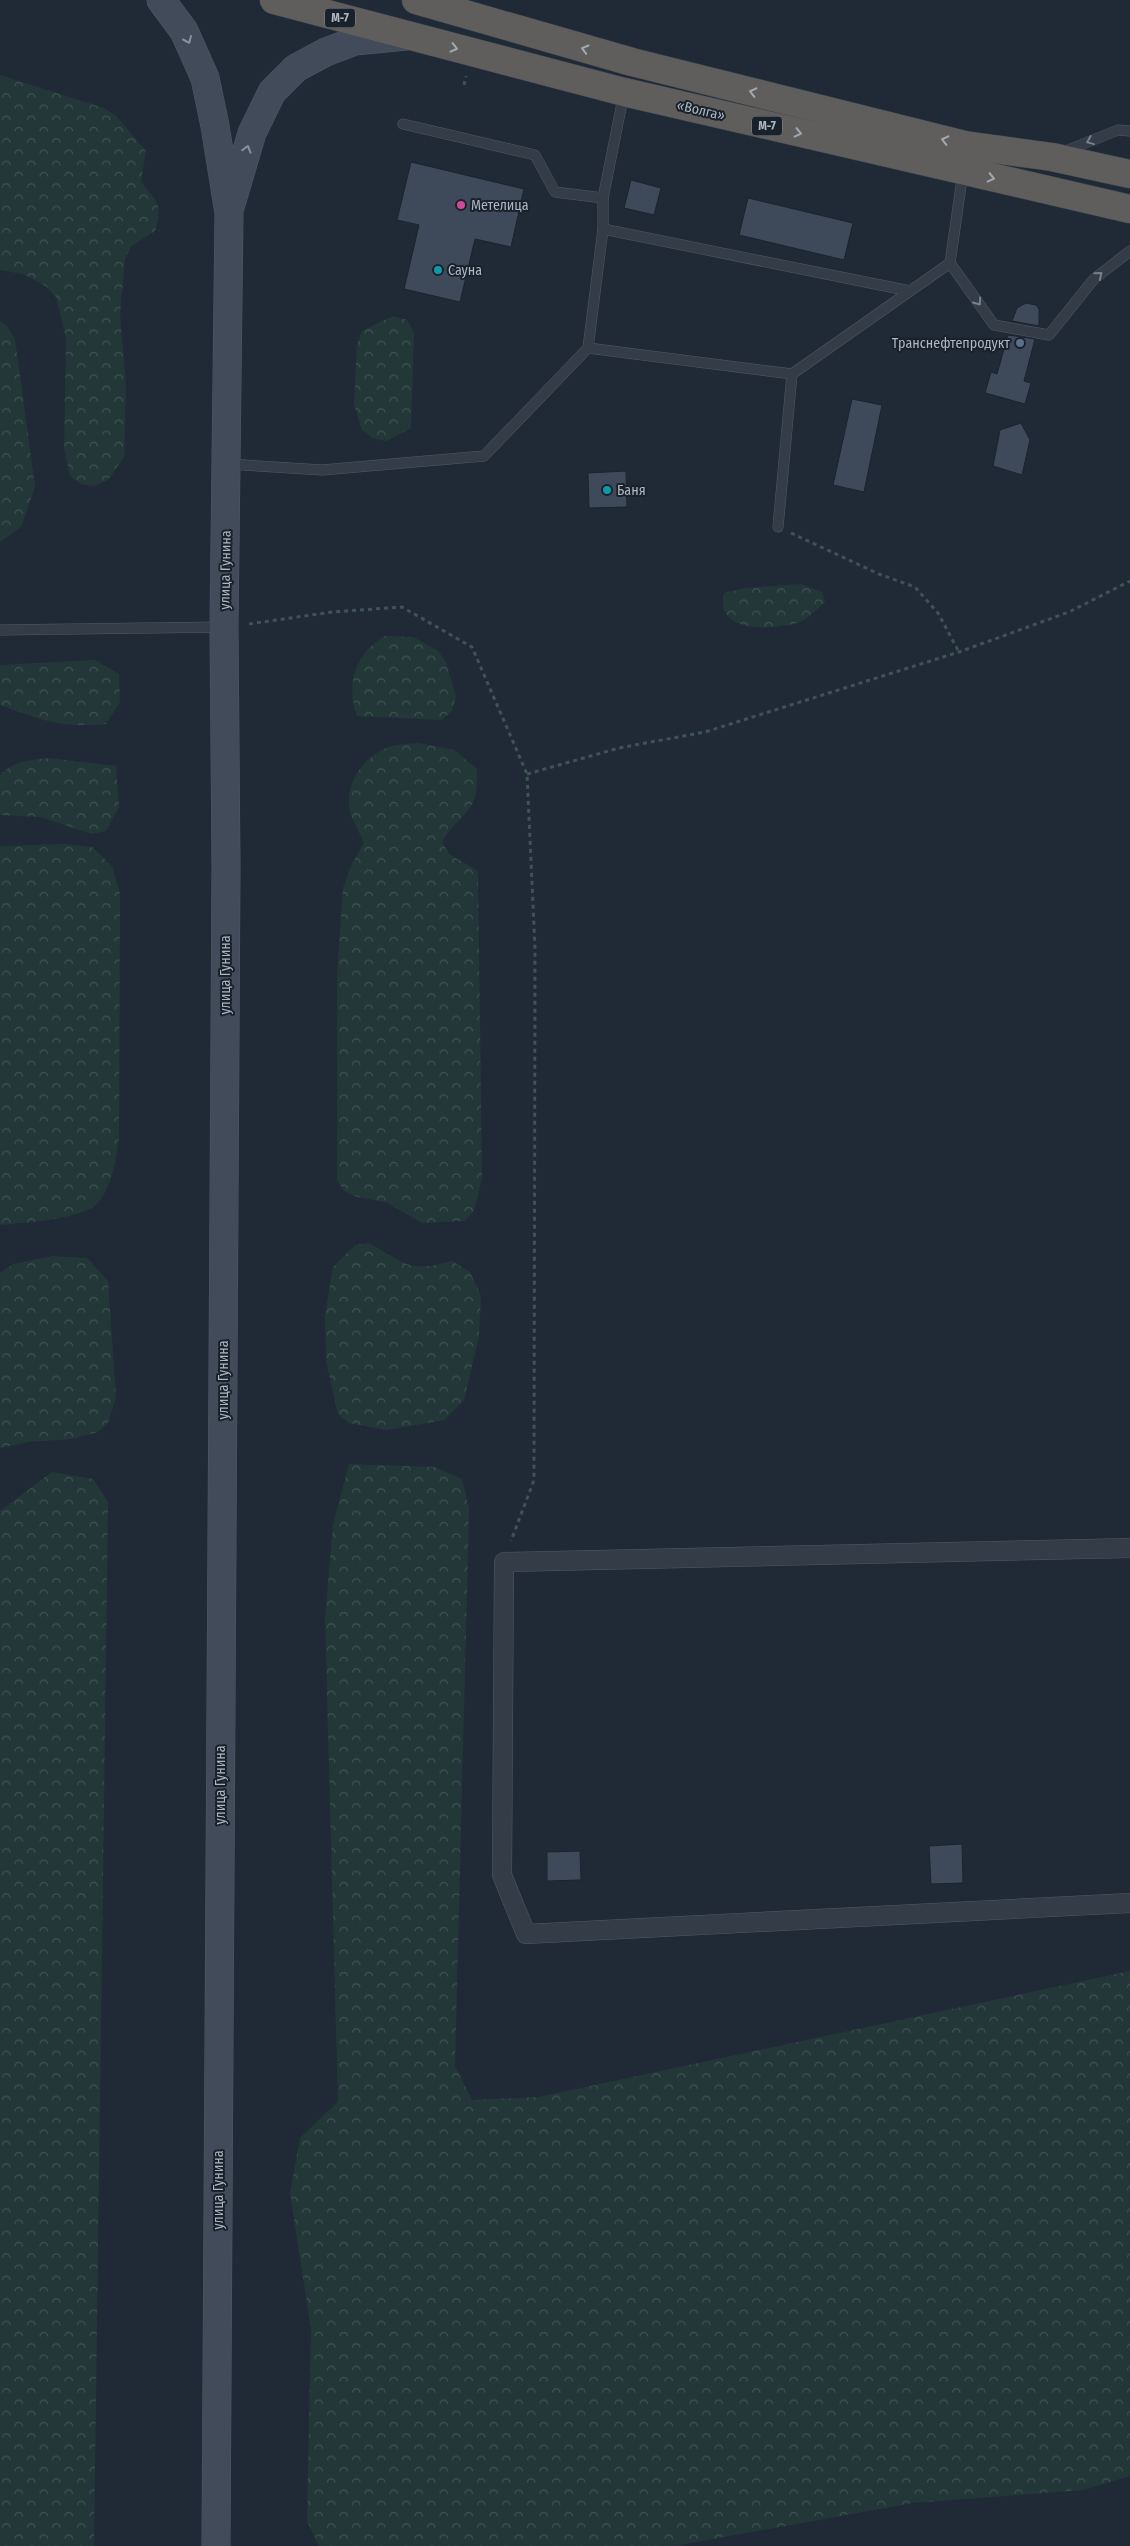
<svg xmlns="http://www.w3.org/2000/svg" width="1130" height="2546" font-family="'Fira Sans Condensed',sans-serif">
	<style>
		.forest { fill: url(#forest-crowns) }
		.building { fill: #3e4a59; stroke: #1b232d }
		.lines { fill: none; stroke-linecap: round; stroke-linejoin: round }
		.service-casing { stroke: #515965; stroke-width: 11 }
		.minor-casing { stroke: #515965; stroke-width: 20 }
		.secondary-casing { stroke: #515965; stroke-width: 29 }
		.trunk-casing { stroke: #3e4651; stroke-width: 29 }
		.path { stroke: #3f5355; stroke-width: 3; stroke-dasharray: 4 4; stroke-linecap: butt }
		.service { stroke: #333c47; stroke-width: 10 }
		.minor { stroke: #333c47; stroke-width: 19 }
		.secondary { stroke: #414b5a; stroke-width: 28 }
		.trunk { stroke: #5f5e5c; stroke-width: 28 }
		.oneway { stroke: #87919f }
		.oneway2 { stroke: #a1a9b4 }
		.oneway3 { stroke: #767f8c }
		.hotel-dot { fill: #d1479c; stroke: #19212b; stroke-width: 2 }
		.culture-dot { fill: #0f9aa8; stroke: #19212b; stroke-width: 2 }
		.service-dot { fill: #5c6f8a; stroke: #19212b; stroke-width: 2 }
		.labels { text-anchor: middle; stroke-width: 4; stroke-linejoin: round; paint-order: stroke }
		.shield { fill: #19212b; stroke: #818996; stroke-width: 1 }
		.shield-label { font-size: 12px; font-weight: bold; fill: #adb6c4 }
		.street-label { font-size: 14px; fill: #adb6c4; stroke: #19212b }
		.poi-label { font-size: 14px; fill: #adb6c4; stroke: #19212b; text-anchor: start }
	</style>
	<defs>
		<pattern id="forest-crowns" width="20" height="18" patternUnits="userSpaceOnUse" patternTransform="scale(1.25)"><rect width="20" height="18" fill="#233738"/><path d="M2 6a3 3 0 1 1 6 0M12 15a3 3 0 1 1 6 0" fill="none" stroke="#405253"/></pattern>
	</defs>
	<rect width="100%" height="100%" fill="#202a36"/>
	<g class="forest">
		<path d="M0,75l104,33 12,8 30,35 -5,31c17,21 22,21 14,49l-24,15 -6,13 -5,56 6,72 -2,70 -16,23 -13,6 -14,-2 -11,-8 -6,-28 2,-110 -10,-41 -9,-10 -24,-13 -23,-4z"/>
		<path d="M393,316l14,4 7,12 -3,96 -25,13 -13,-3 -11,-8 -8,-26 3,-60 5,-13z"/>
		<path d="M0,321l7,5 8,13 20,148 -14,40 -21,15z"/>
		<path d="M801,584l21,8 3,10c-8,7 -18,18 -28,21 -25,7 -83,11 -73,-30l21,-5z"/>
		<path d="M385,636l28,1 24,13 9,12 10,35 -4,14 -11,9 -84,-4c-12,-32 -1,-64 28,-80z"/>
		<path d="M95,660l24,14 1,28 -14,22c-46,4 -64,-4 -106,-19v-40z"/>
		<path d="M419,743l35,7 23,19c0,8 0,19 -2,28 -5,18 -25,28 -33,45l7,12 29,17 4,307 -8,33 -9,10 -43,2 -36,-21 -29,-5 -13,-6 -7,-11v-204l6,-88 8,-22 13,-23c-3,-8 -8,-16 -12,-25 -11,-30 10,-63 40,-72 8,-2 19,-2 27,-3z"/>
		<path d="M48,758l68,8 3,41 -13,24 -14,3 -52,-17 -40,-2v-40c14,-14 30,-15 48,-17z"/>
		<path d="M64,844l28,3 20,19 8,28 -1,243c-3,21 -6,48 -21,66 -15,16 -76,20 -98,22v-379z"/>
		<path d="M369,1243c37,21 40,30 83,18l18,11 11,24 -2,40 -15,64 -20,20 -57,10 -38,-7 -11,-9 -12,-53 -1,-46 8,-48 22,-22z"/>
		<path d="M53,1256l34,2 21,23 8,116 -8,26 -10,9 -27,7 -42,3 -29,6v-175l13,-9z"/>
		<path d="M349,1464l85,3 28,12 7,30 -14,557 17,34 67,-3 591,-126v505l-47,14 -170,13 -239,43h-355l-12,-25 4,-192 -21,-136 10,-55 38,-36 -13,-484 8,-93z"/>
		<path d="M52,1472l41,7 15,23 -14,1044h-94v-1035z"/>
	</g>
	<g class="building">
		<path d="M411,162l113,27 -13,58 -36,-8 -15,63 -56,-13 15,-64 -22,-5z"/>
		<path d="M631,180l30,8 -7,27 -30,-7z"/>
		<path d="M748,198l105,25 -9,37 -105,-25z"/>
		<path d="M1026,303l10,2 3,4v17l-27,-5 5,-13z"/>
		<path d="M1008,335l27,4 -11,42 7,2 -6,21 -40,-11 6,-21 6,2z"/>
		<path d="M852,399l30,6 -18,87 -31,-7z"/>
		<path d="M1021,423l9,17 -8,35 -29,-9 7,-36z"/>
		<path d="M626,471l1,36 -38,1 -1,-35z"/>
		<path d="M962,1844l1,39 -32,1 -2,-38z"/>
		<path d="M580,1851l1,29 -34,1v-29z"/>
	</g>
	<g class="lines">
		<g class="service-casing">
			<g id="service">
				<path d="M624,93l-21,105v31l-15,119 204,26 158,-111"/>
				<path d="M403,124l132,31 20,37 48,6"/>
				<path d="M1063,152l55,-22 12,1"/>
				<path d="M963,172l-13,91 44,62 55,10 45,-56 36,-28"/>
				<path d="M603,229l307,62"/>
				<path d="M228,464l94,6 162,-14 104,-108"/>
				<path d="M778,527l14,-153"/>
				<path d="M0,630l223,-3"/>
			</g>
		</g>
		<g class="minor-casing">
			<path id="minor" d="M1130,1548l-626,14 -2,313 24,59 604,-31"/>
		</g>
		<g class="secondary-casing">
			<g id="secondary">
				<path d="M161,0l23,31 21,47 10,48 14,87 -5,414 2,240 -10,1679"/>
				<path d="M231,204l21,-71 20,-41 24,-24 30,-16 29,-11 51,-5"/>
			</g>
		</g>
		<g class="trunk-casing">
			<g id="trunk">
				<path d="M274,0l350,92 506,117"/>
				<path d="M416,0l216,62 333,83 87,12 78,17"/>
			</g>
		</g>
		<g class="path">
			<path d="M464,85l2,-9"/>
			<path d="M791,533l88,41 36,13 23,26 21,39"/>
			<path d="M249,624l83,-12 70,-5 70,40 55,127 8,174 -1,532 -23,61"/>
			<path d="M527,774l92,-26 86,-16 254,-80 110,-40 61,-31"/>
		</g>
		<use href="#service" class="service"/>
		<use href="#minor" class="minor"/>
		<use href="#secondary" class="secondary"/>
		<use href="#trunk" class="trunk"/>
	</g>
	<defs><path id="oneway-chevron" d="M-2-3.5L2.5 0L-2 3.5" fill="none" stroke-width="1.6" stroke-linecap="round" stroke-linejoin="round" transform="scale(1.25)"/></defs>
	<g class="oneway">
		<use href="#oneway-chevron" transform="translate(188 40) rotate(66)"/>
		<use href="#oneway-chevron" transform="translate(247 149) rotate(-74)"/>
	</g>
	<g class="oneway2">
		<use href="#oneway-chevron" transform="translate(454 48) rotate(14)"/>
		<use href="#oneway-chevron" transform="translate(585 49) rotate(-164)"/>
		<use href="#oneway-chevron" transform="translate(753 92) rotate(-166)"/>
		<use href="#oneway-chevron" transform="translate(798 133) rotate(13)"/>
		<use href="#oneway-chevron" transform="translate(945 140) rotate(-166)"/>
		<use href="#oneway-chevron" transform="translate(991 178) rotate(13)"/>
	</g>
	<g class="oneway3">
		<use href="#oneway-chevron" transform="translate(1090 141) rotate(158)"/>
		<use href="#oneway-chevron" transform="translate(1099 275) rotate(-39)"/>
		<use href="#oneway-chevron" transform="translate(978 302) rotate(55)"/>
	</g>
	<circle class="hotel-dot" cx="461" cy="205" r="5"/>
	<g class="culture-dot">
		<circle cx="438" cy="270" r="5"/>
		<circle cx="607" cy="490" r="5"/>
	</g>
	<circle class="service-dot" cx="1020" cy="343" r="5"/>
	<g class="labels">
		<g class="shield">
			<rect x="325" y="8.5" width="30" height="19" rx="4"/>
			<rect x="752" y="116.5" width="30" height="19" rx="4"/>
		</g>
		<g class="shield-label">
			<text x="340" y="22">М-7</text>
			<text x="767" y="130">М-7</text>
		</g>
		<g class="street-label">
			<text transform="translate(701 110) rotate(13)" y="5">«Волга»</text>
			<text transform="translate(225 570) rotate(-89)" y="5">улица Гунина</text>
			<text transform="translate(225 975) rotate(-90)" y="5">улица Гунина</text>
			<text transform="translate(223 1380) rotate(-90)" y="5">улица Гунина</text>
			<text transform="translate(220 1785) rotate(-90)" y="5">улица Гунина</text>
			<text transform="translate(218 2190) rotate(-90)" y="5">улица Гунина</text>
		</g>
		<g class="poi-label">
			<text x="471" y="210">Метелица</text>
			<text x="448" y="275">Сауна</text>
			<text x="1010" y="348" text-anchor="end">Транснефтепродукт</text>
			<text x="617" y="495">Баня</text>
		</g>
	</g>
</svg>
